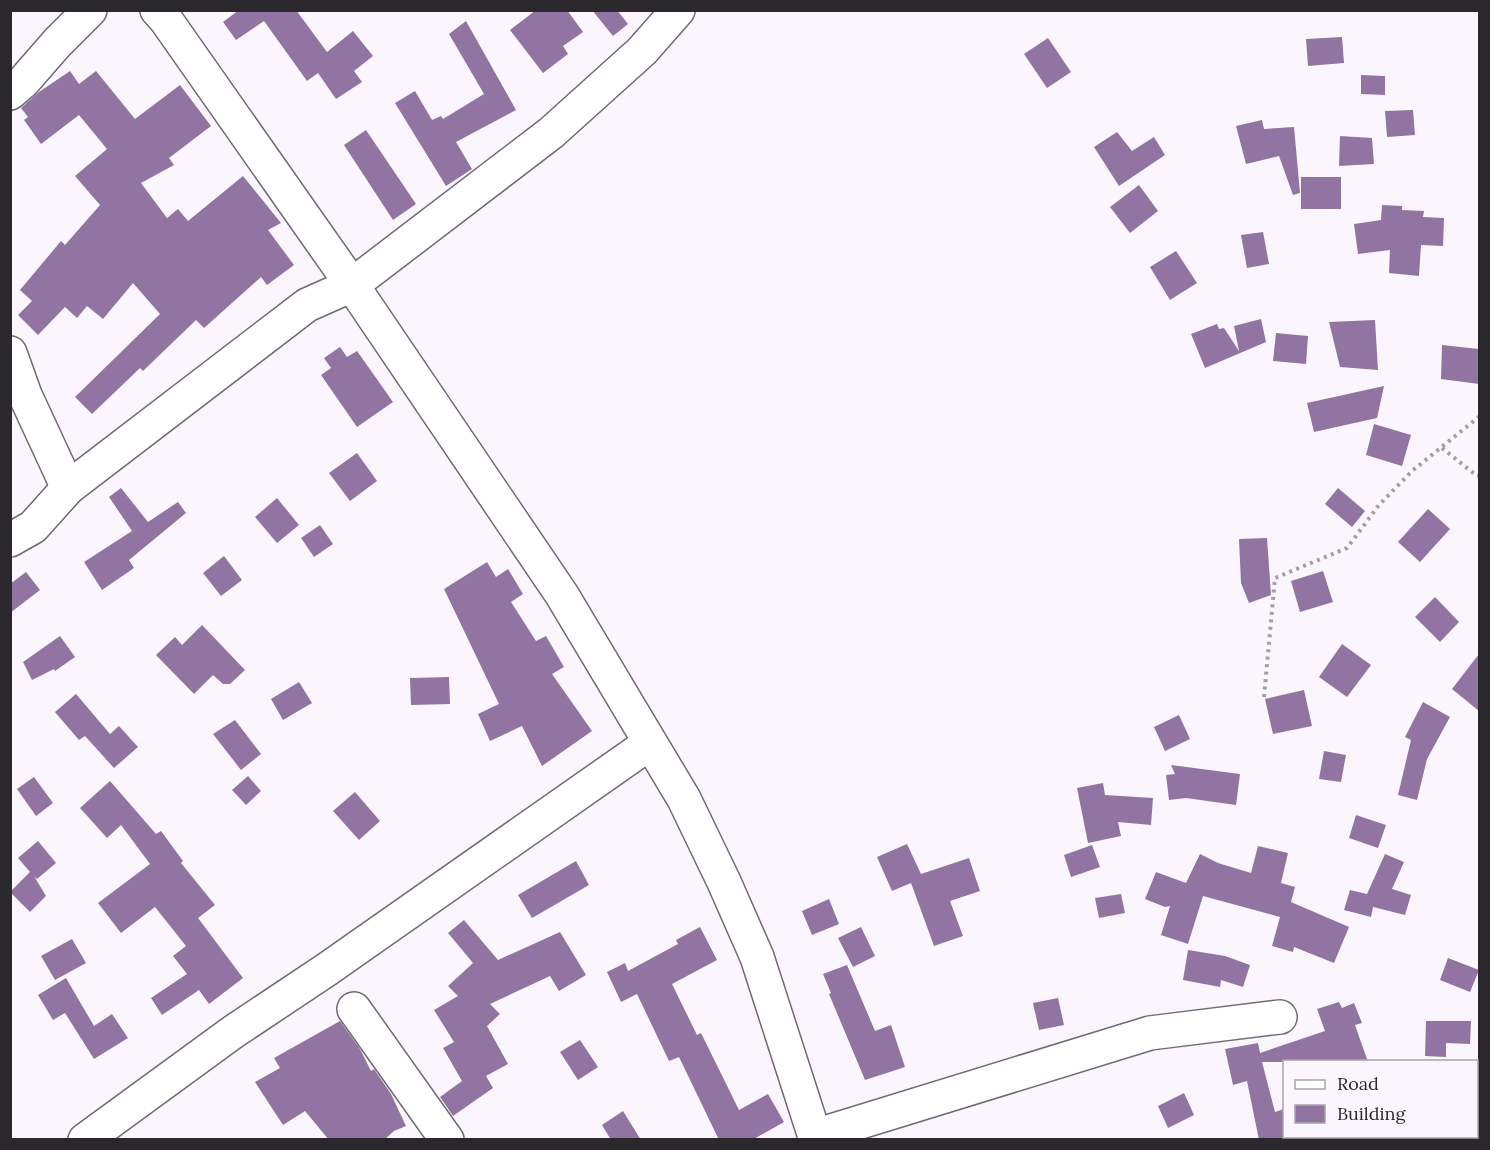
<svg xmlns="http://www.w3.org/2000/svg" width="1490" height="1150" font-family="Lora,serif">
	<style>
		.building { fill: #9174a1 }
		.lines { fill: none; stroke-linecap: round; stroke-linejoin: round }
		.minor-casing { stroke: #706974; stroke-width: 36 }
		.path { stroke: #a39fa5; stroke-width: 4; stroke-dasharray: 3 4.5; stroke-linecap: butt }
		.minor { stroke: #fff; stroke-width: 33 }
	</style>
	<rect width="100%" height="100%" fill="#fbf6fe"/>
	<g class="building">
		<path d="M239,10h57l31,42 26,-21 20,25 -19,15 8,11 -26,17 -18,-26 -11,8 -43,-60 -28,19 -13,-18z"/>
		<path d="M536,10h31l16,22 -20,14 5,8 -25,19 -33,-43z"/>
		<path d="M592,10h25l11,14 -15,12z"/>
		<path d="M466,21l50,89 -60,32 16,27 -26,17 -51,-83 20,-12 17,29 9,-4 2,3 41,-25 -35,-60z"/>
		<path d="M1342,37l2,26 -36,3 -2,-27z"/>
		<path d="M1048,38l23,34 -24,16 -23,-34z"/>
		<path d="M70,71l9,13 17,-13 39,48 45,-34 31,41 -42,32 5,7 -33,18 26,35 11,-9 10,12 55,-45 38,47 -13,7 26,35 -27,20 -6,-8 -57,51 -8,-8 -53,51 -3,-3 -48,46 -17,-17 85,-83 -27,-31 -30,36 -16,-13 -10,12 -12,-11 -27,28 -20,-20 14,-14 -12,-11 41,-49 4,4 35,-40 -25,-29 32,-27 -28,-34 -38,29 -17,-24 4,-3 -7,-9 18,-16z"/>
		<path d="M1361,75l24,1v19l-24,-1z"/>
		<path d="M1413,110l2,25 -28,2 -2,-26z"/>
		<path d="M1262,120l2,9 30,-2 6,66 -7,2 -14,-39 -33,8 -10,-38z"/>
		<path d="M366,130l50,74 -23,16 -49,-75z"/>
		<path d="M1117,132l15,19 22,-14 11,18 -46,31 -25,-39z"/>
		<path d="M1340,136l32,2 2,26 -35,2z"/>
		<rect x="1301" y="177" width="40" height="32"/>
		<path d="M1139,185l19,26 -28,22 -20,-26z"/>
		<path d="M1382,205l20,1v4l22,1 -1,6 21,1 -1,28 -22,-1 -2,31 -30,-3 1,-23 -32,4 -4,-30 27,-4z"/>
		<path d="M1263,232l6,32 -22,4 -6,-33z"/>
		<path d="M1176,251l21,32 -27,17 -20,-33z"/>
		<path d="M1261,319l5,23 -61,26 -14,-34 26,-10 2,5 5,-1 15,23 -5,-25z"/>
		<path d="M1375,320l3,50 -38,-3 -11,-45z"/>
		<path d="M1276,333l32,3 -2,28 -33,-3z"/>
		<path d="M1442,345l37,4v35l-38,-5z"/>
		<path d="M340,347l7,10 10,-6 36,51 -36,25 -36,-52 10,-7 -7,-10z"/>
		<path d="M1384,386l-7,32 -63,14 -7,-29z"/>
		<path d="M1374,424l37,11 -9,31 -36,-11z"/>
		<path d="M357,453l20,28 -27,20 -21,-28z"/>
		<path d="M121,488l27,34 30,-20 8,11 -57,47 5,8 -32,22 -18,-28 48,-31 -23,-34z"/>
		<path d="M1338,488l27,23 -13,16 -27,-23z"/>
		<path d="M277,498l22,27 -22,18 -22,-26z"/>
		<path d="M1428,509l22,20 -30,33 -22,-20z"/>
		<path d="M320,525l13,19 -19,13 -13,-19z"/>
		<path d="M1267,538l4,57 -22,8 -8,-20 -2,-44z"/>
		<path d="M224,556l18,24 -21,16 -18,-23z"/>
		<path d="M487,562l9,15 12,-8 15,25 -12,8 25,39 10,-5 18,31 -12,7 40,57 -50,35 -20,-40 -32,15 -12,-27 21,-10 -55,-115z"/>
		<path d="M1323,571l10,31 -33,10 -9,-31z"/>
		<path d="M26,572l14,18 -30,23v-29z"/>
		<path d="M1435,597l24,25 -19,20 -25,-25z"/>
		<path d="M202,625l43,45 -15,14h-7l-10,-9 -19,19 -38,-39 19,-18 7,8z"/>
		<path d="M60,636l15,21 -20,14 -1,-2 -22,11 -9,-18z"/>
		<path d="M1342,644l29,21 -24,32 -28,-20z"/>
		<path d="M1479,654v57l-27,-22z"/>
		<path d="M449,677l1,27 -39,1 -1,-27z"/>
		<path d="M299,682l13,21 -29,17 -12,-21z"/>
		<path d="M1304,690l8,36 -39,8 -8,-35z"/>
		<path d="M76,694l34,40 9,-8 19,21 -24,21 -29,-32 -6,4 -24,-28z"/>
		<path d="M1423,702l27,15 -23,42 -10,41 -19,-5 13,-55 -6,-3z"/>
		<path d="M1179,715l11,24 -25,12 -11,-24z"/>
		<path d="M235,720l26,34 -20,16 -28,-36z"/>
		<path d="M1324,751l22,4 -5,27 -22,-3z"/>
		<path d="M1171,765l69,9 -4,31 -50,-7 -17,2 -3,-25 9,-1z"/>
		<path d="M248,776l13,15 -15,14 -14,-15z"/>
		<path d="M34,777l19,26 -17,13 -19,-27z"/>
		<path d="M110,781l46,53 5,-3 22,30 -2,2 34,42 -17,13 45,60 -34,26 -10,-14 -37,25 -11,-17 36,-24 -14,-18 13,-10 -31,-39 -34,26 -23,-30 52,-39 -29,-39 -14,13 -27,-30z"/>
		<path d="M1103,783l2,12 48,3 -2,27 -33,-3 3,14 -33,7 -11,-55z"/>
		<path d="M355,792l25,29 -21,19 -26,-29z"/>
		<path d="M1356,815l30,10 -8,23 -29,-10z"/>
		<path d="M38,841l18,22 -19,16 -3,-3 12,20 -16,16 -20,-20 20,-20 -12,-14z"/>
		<path d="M907,844l14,30 48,-16 11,33 -30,10 13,35 -29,10 -23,-63 -19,8 -15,-34z"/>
		<path d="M1092,845l8,22 -29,10 -7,-22z"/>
		<path d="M1258,846l30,7 -7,30 14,4 -4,15 58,25 -15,36 -40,-16 -1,5 -21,-6 8,-29 -77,-21 -15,48 -27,-9 9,-29 -5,1 -20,-8 11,-27 30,11 14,-29 18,9 33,10z"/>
		<path d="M1385,854l19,8 -12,27 19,6 -6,20 -32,-8 -2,10 -27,-7 6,-20 17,4z"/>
		<path d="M576,861l13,24 -57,33 -14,-23z"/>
		<path d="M1121,894l4,19 -26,5 -4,-20z"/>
		<path d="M829,899l10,25 -27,11 -10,-24z"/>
		<path d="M464,920l34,40 62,-28 26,43 -27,16 -9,-15 -60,28 10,10 -13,12 21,38 -22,12 7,12 -40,28 -13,-19 22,-16 -19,-33 11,-6 -20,-32 24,-14 -10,-10 25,-23 -25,-30z"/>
		<path d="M700,927l17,33 -45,24 25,51 4,-2 38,77 29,-16 16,28 -32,18h-33l-40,-83 -10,4 -32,-67 -16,8 -14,-30 18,-9 3,8 50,-27 -2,-4z"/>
		<path d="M861,927l14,29 -22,11 -15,-29z"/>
		<path d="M72,939l14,24 -31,17 -14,-24z"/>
		<path d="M1188,950l37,6 25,9 -7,22 -22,-7 -1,7 -37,-7z"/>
		<path d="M1448,958l31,12 -9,22 -30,-12z"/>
		<path d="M847,965l28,66 16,-6 14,42 -40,13 -36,-86 2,-1 -8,-19z"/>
		<path d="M66,978l28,48 18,-12 16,24 -34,21 -29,-46 -12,7 -15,-25z"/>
		<path d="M1058,998l6,27 -25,5 -6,-27z"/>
		<path d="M1339,1002l3,6 12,-5 8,20 -7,2 13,37h-106l13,50 9,-3v31h-25l-12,-59 -14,4 -8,-36 33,-6 2,10 65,-22 -8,-22z"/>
		<path d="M340,1021l20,28 11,22 3,-2 17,25 15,32 -12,5 -10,9h-55l-24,-29 -22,14 -28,-43 25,-14 -6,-10z"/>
		<path d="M1426,1021h45l-1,23 -24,-1v14l-21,-1z"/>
		<path d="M580,1040l18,27 -20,13 -18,-28z"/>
		<path d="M1184,1093l10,22 -26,13 -10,-22z"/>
		<path d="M623,1111l18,29h-30l-9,-15z"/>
	</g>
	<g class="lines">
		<g class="minor-casing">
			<g id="minor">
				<path d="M157,10l9,10 186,265 210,310 122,204 40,83 33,75 59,183"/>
				<path d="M10,93l13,-11 34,-39 33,-33"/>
				<path d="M10,353l15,42 43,93"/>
				<path d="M10,540l23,-13 35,-39 239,-183 45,-20 199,-152 91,-82 36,-41"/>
				<path d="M354,1009l93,131"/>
				<path d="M815,1136l335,-103 130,-16"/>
				<path d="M85,1140l148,-108 93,-62 324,-227"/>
			</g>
		</g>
		<g class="path">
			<path d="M1442,448l35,28h3"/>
			<path d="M1264,697l11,-119 72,-30 32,-43 33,-34 68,-55"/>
		</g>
		<use href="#minor" class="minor"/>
	</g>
	<rect width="1490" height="1150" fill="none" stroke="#2b282d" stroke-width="24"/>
	<rect x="1283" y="1060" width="195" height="78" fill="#fbf6fe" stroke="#a8a4aa" stroke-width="1.5"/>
	<rect x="1295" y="1080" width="30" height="9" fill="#ffffff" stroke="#a8a4aa" stroke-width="1.5"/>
	<text x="1337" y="1090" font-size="18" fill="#2b282d">Road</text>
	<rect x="1295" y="1105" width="30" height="18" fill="#9174a1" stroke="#a8a4aa" stroke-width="1.5"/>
	<text x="1337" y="1120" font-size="18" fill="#2b282d">Building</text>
</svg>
